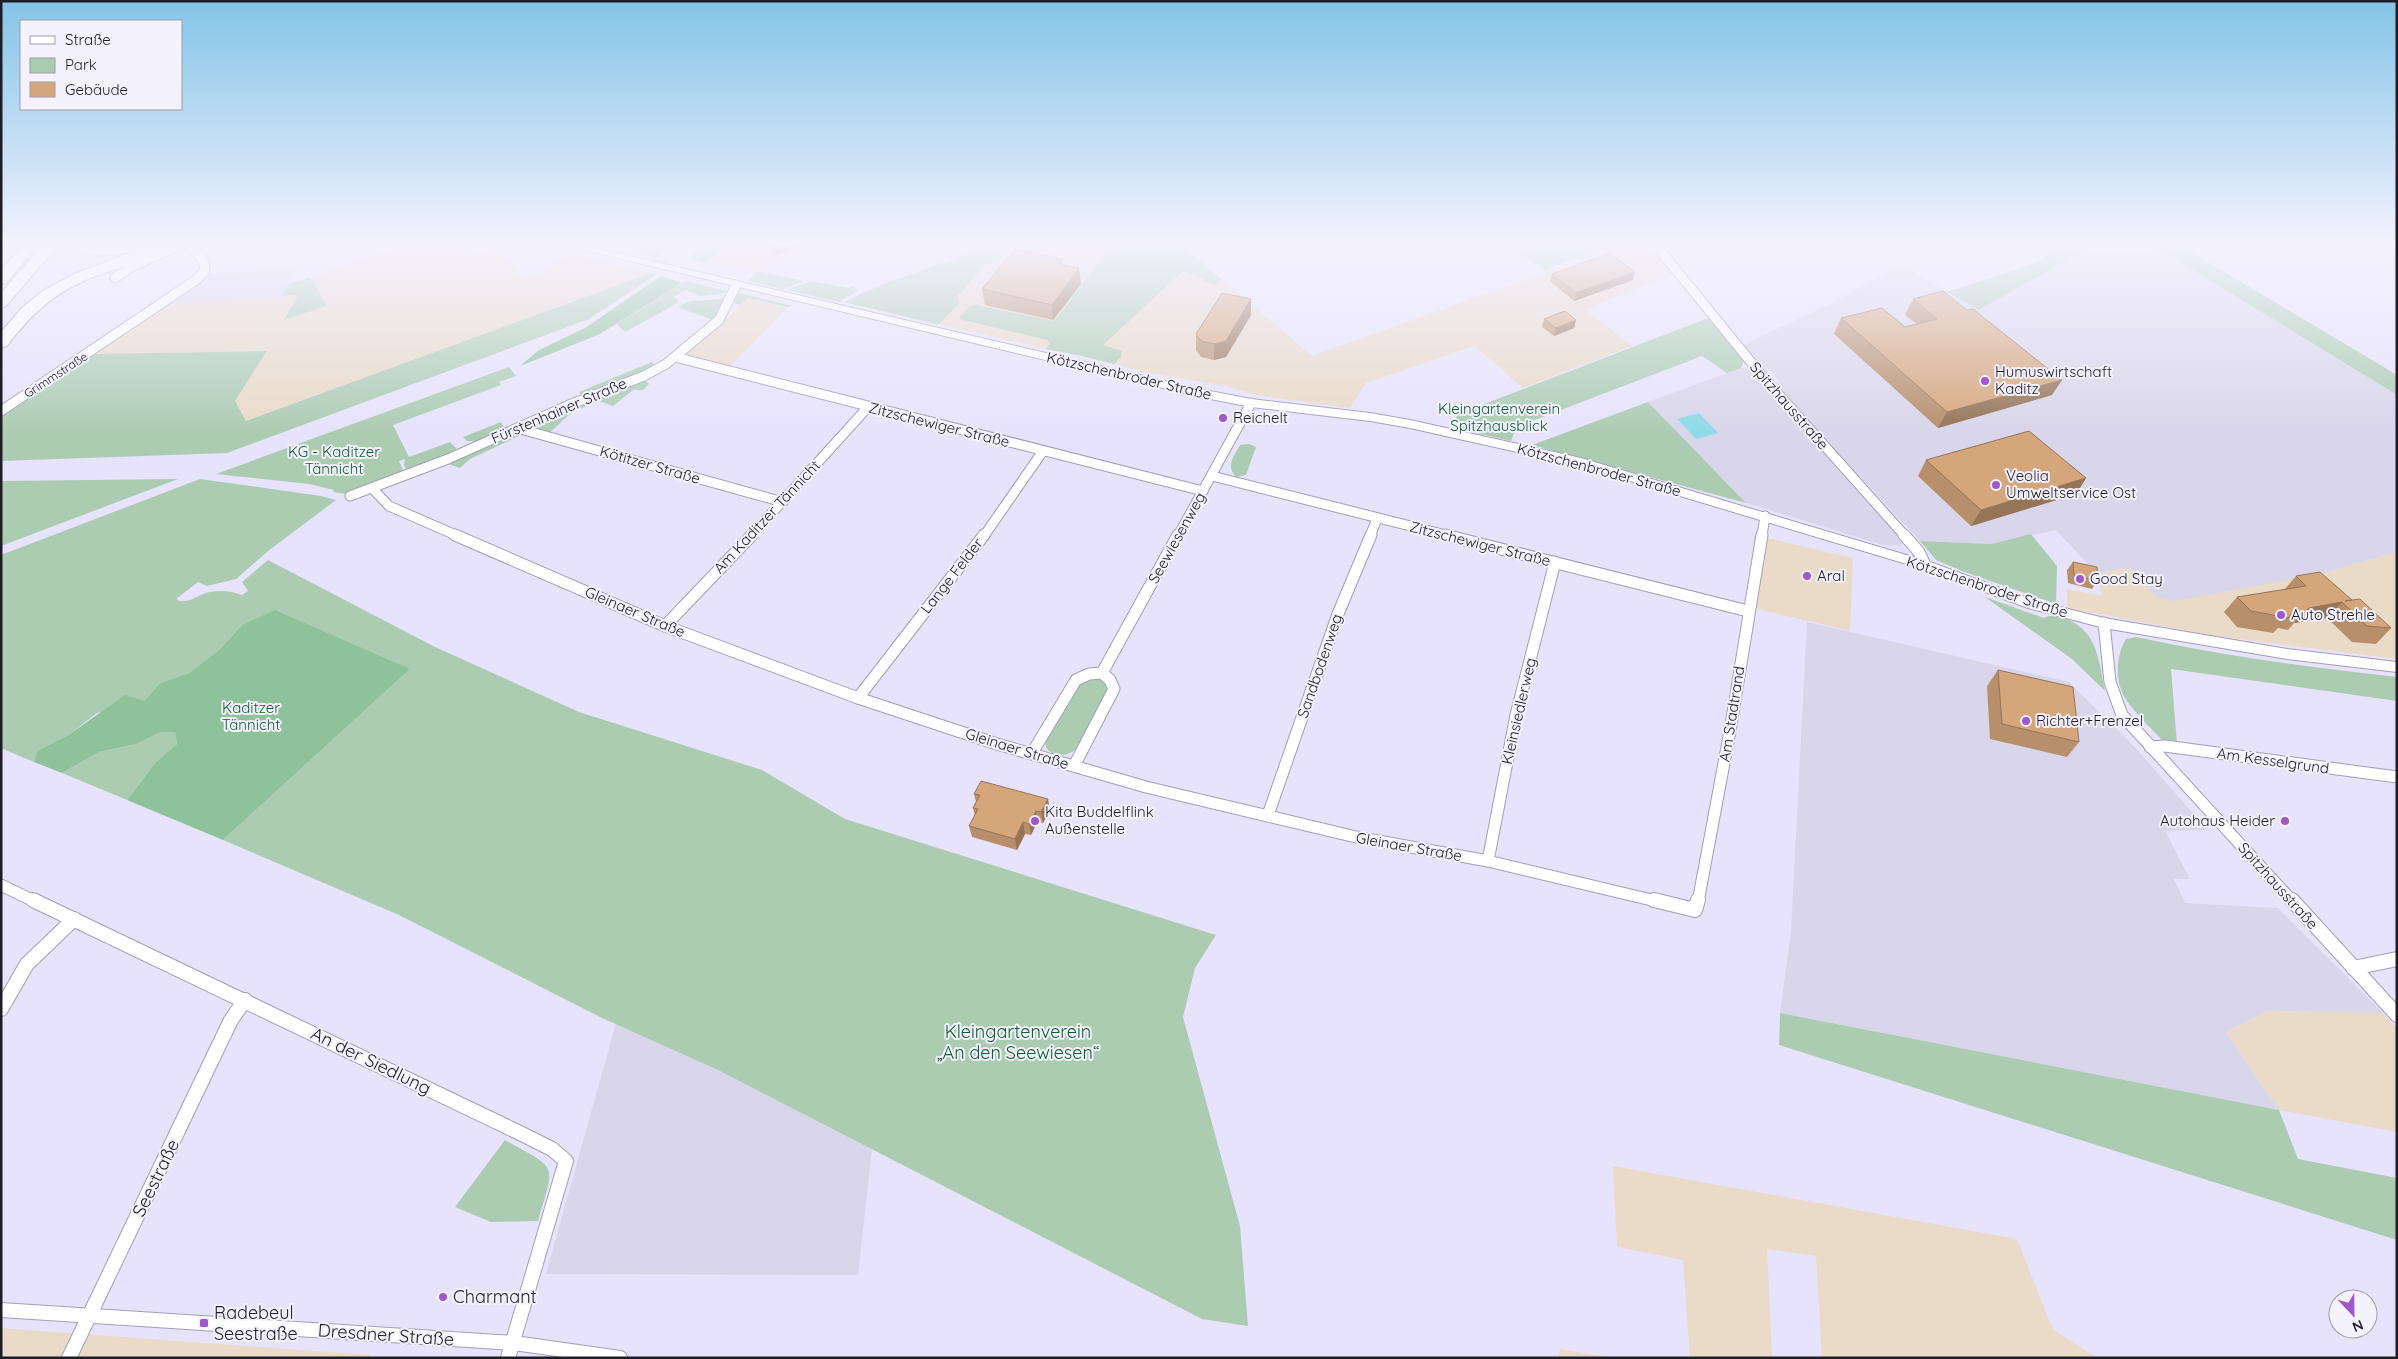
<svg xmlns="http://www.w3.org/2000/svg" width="2398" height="1359" font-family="Quicksand,sans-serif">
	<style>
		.commercial { fill: #eadac8 }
		.industrial { fill: #d9d6eb }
		.green { fill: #acccb2 }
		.forest { fill: #8fc29a }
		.water { fill: #8ddbe6 }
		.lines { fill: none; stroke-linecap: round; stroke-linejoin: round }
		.minor-far2-casing { stroke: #a29eb6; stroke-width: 11 }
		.minor-far1-casing { stroke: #a29eb6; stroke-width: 13 }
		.minor-casing { stroke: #a29eb6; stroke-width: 16 }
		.tertiary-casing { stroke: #a29eb6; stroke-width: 2 }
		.motorway-casing { stroke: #a29eb6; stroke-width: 2 }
		.minor-far2 { stroke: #fff; stroke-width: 9 }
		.minor-far1 { stroke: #fff; stroke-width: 11 }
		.minor { stroke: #fff; stroke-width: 14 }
		.tertiary { fill: #fff; fill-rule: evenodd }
		.motorway { fill: #fff; fill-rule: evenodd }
		.wall { fill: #b78f6b }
		.shaded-wall { fill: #957457 }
		.building { fill: #d5a67c; stroke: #957457 }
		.poi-dot { fill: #a057ca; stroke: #f4f2fd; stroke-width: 2 }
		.labels { text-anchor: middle; stroke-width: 4; stroke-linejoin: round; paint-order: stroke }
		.far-street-label { font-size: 12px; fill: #1e1d26; stroke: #f4f2fd }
		.poi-label { font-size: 15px; fill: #1e1d26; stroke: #f4f2fd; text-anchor: start }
		.street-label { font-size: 15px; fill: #1e1d26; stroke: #f4f2fd }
		.park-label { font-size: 15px; fill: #0e5f2d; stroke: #f4f2fd }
		.near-park-label { font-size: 18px; fill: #0e5f2d; stroke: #f4f2fd }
		.near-street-label { font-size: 18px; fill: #1e1d26; stroke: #f4f2fd }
		.near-poi-label { font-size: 18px; fill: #1e1d26; stroke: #f4f2fd; text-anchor: start }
	</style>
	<rect width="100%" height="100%" fill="#e7e3fd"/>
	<g class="commercial">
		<path d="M409,243h56l9,12 20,-7 7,-5h15l-12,11 17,24 25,-8 22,-17 83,20 -405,148 -11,-20 32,-50 -174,3 75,-50 130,-9 -13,25 41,-14 -16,-29z"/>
		<path d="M731,243h94l-69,27 -51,-8z"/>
		<path d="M1000,243h179l133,113 315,-113h23l24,31 -89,35 47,37 -109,42 -48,-42 -109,37 -16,25 -94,-13 -30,-9 -82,-14 -66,-17 -28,-5 -206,-48 42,-19z"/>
		<path d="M747,297l41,10 -59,60 -42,-11 2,-5 36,-31z"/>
		<path d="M1754,535l99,23 -3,73 -104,-25z"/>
		<path d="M2397,552v107l-182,-23 -148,-28v-19l35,7 -5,-22 31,-7 29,31 158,-23z"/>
		<path d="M2268,1011l115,2 14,15v104l-118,-22 -53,-78z"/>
		<path d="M1613,1166l404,73 36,91 45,28h-276l-6,-102 -49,-7 5,109h-82l-7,-98 -66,-13z"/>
		<path d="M1,1328l369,27v3h-369z"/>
		<path d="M1560,1349l54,9h-55z"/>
	</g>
	<g class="industrial">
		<path d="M2097,243h52l248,152v157l-82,23 -141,26 -17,-3 -29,-31 -31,7 -41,-44 -64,14 -72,-3 -143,-152 3,-7 -9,-11 -13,-4 -17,-21 93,-44 66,-37 79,45z"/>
		<path d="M297,269l-15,27 -114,8 31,-18 -4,-1 12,-11z"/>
		<path d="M1741,368l11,1 149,167 2,7 -3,3 -17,-1 -137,-42 -98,-101z"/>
		<path d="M1807,622l262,60 62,61 77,87 -43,1 25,48h-16l11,24 93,5 105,105 -115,-2 -42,21 53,78 -499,-97 11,-82z"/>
		<path d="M616,1023l102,47 154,79 -14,126 -312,-1z"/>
	</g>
	<g class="green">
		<path d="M646,243l23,3 -13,12 -21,-5z"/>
		<path d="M1000,243h49l-19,8 -8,-7 -24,7 6,8 -20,7 -27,31 3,6 -20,20 -4,1 -92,-22 42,-19z"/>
		<path d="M1114,243h65l42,36 -4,6 -13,-3v-4l-21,-7 -80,74 19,6 -1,6 -7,7 -36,-9 -33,-6 5,-5 -3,-4 -88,-21 9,-12 7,-2 79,16z"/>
		<path d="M1505,243h108l-68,27z"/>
		<path d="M2066,243h31l-118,67 -32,-18 86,-28z"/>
		<path d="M2149,243h27l221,132v20z"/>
		<path d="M757,271l47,10 -22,8 -34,-8z"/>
		<path d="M651,273l6,1 -68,45 -362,134 -226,8v-48l92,-59 174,-3 -32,50 11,20z"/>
		<path d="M310,277l17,29 -43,14 14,-25 -16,1 7,-12z"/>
		<path d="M686,281l40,10v2l-26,3 -14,-6 -12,7 4,3v3l-53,29 -8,-8z"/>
		<path d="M812,281l36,7 6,-2 4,5 -19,11 -52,-12z"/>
		<path d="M739,293l50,12 1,1 -2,1 -41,-9 -7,7 -7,-2 2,-9z"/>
		<path d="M724,299l-5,14 -6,7 -36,-13 14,-6z"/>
		<path d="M1711,317l34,41 -4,10 -14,5 -25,-17 -186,71 -5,14 -60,-14 7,-13z"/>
		<path d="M652,362l3,4 -73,30 -3,-4z"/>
		<path d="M509,367l7,9 -17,6 2,3 -108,40 16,32 41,-15 6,6v4l-48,20 -4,-7 1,-6 -6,2 5,12 -57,21 -14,-2 1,-2 -25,-6 -93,-10z"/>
		<path d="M644,379l5,5 -6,6h-10l-20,16 -14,-5 -27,11 -25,23 -11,-6 37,-23 37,-15 3,3 11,-5 -2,-3z"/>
		<path d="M1648,402l98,101 -214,-58z"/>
		<path d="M501,422l4,7 -23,12h-15l-4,-4z"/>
		<path d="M516,432l7,2 -53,25 -10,9 -12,-4z"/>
		<path d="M1249,444l7,3 -10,28 -10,2c-10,-12 -3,-19 4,-32z"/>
		<path d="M178,479l-177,67v-65z"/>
		<path d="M200,479l121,17 15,4 -68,51 -32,28 -29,7 -9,-4 -22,17c10,7 23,-5 34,-7 12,-2 22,-1 32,3l6,-4 -6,-9 26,-22 167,87 144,65 183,58 83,49 371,116 -21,33 -12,49 57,209 8,100 -46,-7 -484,-249 -118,-53 -201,-102 -176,-75 187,-171 -168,-44 -23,25 -30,23 -29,10 -16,18 -47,12 -27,21 -33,17 -3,11 -31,-13 -2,1v-195z"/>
		<path d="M2031,534l26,32 -1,38 -94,-33 -26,-11 -16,-19 72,3z"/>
		<path d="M1985,597l59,21c7,-4 15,-2 23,1 31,13 32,43 38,72l-33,-32z"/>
		<path d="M2136,637c86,19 173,30 261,40v24l-226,-32 6,75h-11c-11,-12 -39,-38 -44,-52 -7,-16 -5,-39 4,-53z"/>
		<path d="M1092,677l12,3 4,7v8c-7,12 -24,49 -33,55 -10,8 -30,7 -30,-9l31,-55z"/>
		<path d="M161,732h14l2,12 -21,18 -29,38 -65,-27 37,-21 38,-8z"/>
		<path d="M1780,1013l499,97 19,49 99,19v62l-618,-195z"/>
		<path d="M505,1140c54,30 50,22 33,81l-47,1 -36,-15z"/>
	</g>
	<g class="forest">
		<path d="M708,243h23l-26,19 -16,-4z"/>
		<path d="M661,276l21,7 -82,51 -80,32 19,-16 46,-22z"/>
		<path d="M275,610l135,59 -187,171 -96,-40 29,-38 21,-18 -2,-12h-14l-24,12 -38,8 -37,21 -28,-11 3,-11 33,-17 55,-39 19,6 16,-18 29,-10 30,-23 23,-25z"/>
	</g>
	<path class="water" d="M1699,413l19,20 -22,6 -19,-20z"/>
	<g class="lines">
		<g class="minor-far2-casing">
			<g id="minor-far2">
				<path d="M1654,243l110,135 141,158"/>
				<path d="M115,278l14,-10 55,-25"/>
				<path d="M675,357l528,134"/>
				<path d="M1,411l195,-131 9,-9 -1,-9 -15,-19"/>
				<path d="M517,428l266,74"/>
				<path d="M1212,476l238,60"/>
				<path d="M372,488l17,18 69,30"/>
				<path d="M350,496l98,-37 121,-54 75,-29 22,-12 53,-44 17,-35"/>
				<path d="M751,536l117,-129"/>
				<path d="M984,536l59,-85"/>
				<path d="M1178,536l73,-133"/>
				<path d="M1370,536l7,-17"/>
				<path d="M1762,536l3,-20"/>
			</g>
		</g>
		<g class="minor-far1-casing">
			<g id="minor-far1">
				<path d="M455,535l210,91 193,72 139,46 149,43 210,50 132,24 172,41"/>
				<path d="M1445,535l303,76"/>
				<path d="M1904,535l15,17 6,13"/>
				<path d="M2104,623l6,59 12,33 171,187"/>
				<path d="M665,626l87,-91"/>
				<path d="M1102,673l76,-138"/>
				<path d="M858,698l126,-163"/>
				<path d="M2150,747l15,-1 232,31"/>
				<path d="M1032,753l44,-73 13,-6 13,-1 8,7 4,9 -40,77"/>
				<path d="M1268,815l70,-201 33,-79"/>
				<path d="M1488,861l28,-146 39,-153"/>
				<path d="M1,885l35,17"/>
				<path d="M1698,902l32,-171 32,-196"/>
			</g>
		</g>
		<g class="minor-casing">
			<g id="minor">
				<path d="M33,900l487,233 32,16 14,12 -58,197"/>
				<path d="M1654,900l41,10 3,-10"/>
				<path d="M2292,900l105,115"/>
				<path d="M2353,968l44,-9"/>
				<path d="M1,1009l26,-45 47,-45"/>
				<path d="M1,1310l513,33 106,15"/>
				<path d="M69,1358l162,-338 14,-20"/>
			</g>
		</g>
		<g class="tertiary-casing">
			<path id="tertiary" d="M555,243h19l626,146 51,10 119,14 40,7 171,38 349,104 106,39 68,17 183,31 110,13v10l-110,-13 -183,-31 -76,-20 -108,-40 -340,-102 -170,-38 -40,-7 -119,-14 -51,-10z"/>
		</g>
		<g class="motorway-casing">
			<g id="motorway">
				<path d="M1,243h13l-8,8 -5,1z"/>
				<path d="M25,243h15l-34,40 -5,1v-14z"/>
				<path d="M45,243h15l-54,63 -5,2v-15z"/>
				<path d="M74,243h17l16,4 31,-4 4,4 -1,2 14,-6h20c-9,12 -71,29 -89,37 -35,15 -57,37 -79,66l-6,2v-16l21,-24 19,-16 33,-18 61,-23c-18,4 -47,10 -61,-8z"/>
			</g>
		</g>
		<use href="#minor-far2" class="minor-far2"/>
		<use href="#minor-far1" class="minor-far1"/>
		<use href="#minor" class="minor"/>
		<use href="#tertiary" class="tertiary"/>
		<use href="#motorway" class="motorway"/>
	</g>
	<g class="wall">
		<path d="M764,243h42l-29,12z"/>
		<path d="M1062,259l1,6 18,19 -28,36 -68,-15 -3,-16z"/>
		<path d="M1635,272l-2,8 -59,21 -24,-20 2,-7z"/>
		<path d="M1913,299l139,96 -114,33 -104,-94 7,-16 64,9 12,-3 -12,-9z"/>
		<path d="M1251,315l-25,42 -12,3 -13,-3 -5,-7v-16z"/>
		<path d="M1544,319l32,1 -2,8 -20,8 -12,-9z"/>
		<path d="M1926,460l160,18 -10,16 -105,32 -53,-50z"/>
		<path d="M2073,562l25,19 -6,8 -24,-6 -1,-13z"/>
		<path d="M2296,576l56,24 39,28 -15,16 -24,-2 -25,-24 -33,5 -6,7 -10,-2 -5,5 -36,-6 -13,-15 13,-15 47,-7z"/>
		<path d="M1998,670l81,72 -12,15 -77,-18 -3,-53z"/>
		<path d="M974,794l76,16 -7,13 -6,-1 -6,13 -6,-1 -8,16 -45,-13 -3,-11 6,-10 -2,-8 3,-6z"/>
	</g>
	<g class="shaded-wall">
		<path d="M774,243h32l-29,12z"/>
		<path d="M1079,268l2,16 -28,36 -1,-15z"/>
		<path d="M1635,272l-2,8 -59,21 2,-8z"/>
		<path d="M1251,299v16l-25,42 -12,3v-16z"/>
		<path d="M1576,320l-2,8 -20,8 2,-8z"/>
		<path d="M2062,380l-10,15 -114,33 9,-16z"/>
		<path d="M2086,478l-10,16 -105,32 10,-16z"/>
		<path d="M2342,602l-15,16 -33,5 15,-15z"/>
		<path d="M1048,799l2,11 -7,13 -2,-11z"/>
		<path d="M1036,811l1,11 -6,13 -2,-11z"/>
		<path d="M1023,822l2,12 -8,16 -2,-11z"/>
	</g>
	<g class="building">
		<path d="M1015,249l47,10 -3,5 20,4 -27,37 -70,-16z"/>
		<path d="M1610,253l25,19 -59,21 -24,-19z"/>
		<path d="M1943,291l24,19 6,-1 89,71 -115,32 -106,-94 41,-10 23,19 32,-8 -24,-20z"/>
		<path d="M1222,293l29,6 -25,42 -12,3 -13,-3 -5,-7z"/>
		<path d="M1565,311l11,9 -20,8 -12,-9z"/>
		<path d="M2029,431l57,47 -105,32 -55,-50z"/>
		<path d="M2073,562l24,5 1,14 -24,-6z"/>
		<path d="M2320,572l32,28 -7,1 15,-2 31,29 -24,-2 -25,-24 -33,6 -6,6 -10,-2 -5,6 -37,-7 -14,-14 69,-11 -10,-10z"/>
		<path d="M1998,670l75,17 6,55 -77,-18z"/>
		<path d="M981,781l67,18 -7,13 -5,-1 -7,13 -6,-2 -8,17 -46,-13 9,-17 -5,-1 7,-13 -6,-1z"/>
	</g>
	<linearGradient id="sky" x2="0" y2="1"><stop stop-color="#83c4e7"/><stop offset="0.56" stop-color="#f4f2fe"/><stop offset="1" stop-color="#f4f2fe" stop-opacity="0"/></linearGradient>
	<rect width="2398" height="434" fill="url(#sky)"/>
	<g class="poi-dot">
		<circle cx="1985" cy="381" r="5"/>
		<circle cx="1223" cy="418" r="5"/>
		<circle cx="1996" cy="485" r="5"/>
		<circle cx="1807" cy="576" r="5"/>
		<circle cx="2080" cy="579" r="5"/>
		<circle cx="2281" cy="615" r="5"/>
		<circle cx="2026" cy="721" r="5"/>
		<circle cx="1035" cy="821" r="5"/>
		<circle cx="2285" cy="821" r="5"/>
		<circle cx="443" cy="1297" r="5"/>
		<rect x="199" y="1318" width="10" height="10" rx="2.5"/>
	</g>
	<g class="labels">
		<g class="far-street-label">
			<text transform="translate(56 375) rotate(-33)" y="4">Grimmstraße</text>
		</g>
		<g class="poi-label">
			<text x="1995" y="377">Humuswirtschaft<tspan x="1995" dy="17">Kaditz</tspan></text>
			<text x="1233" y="423">Reichelt</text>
			<text x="2006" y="481">Veolia<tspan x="2006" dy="17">Umweltservice Ost</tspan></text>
			<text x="1817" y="581">Aral</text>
			<text x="2090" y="584">Good Stay</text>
			<text x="2291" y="620">Auto Strehle</text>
			<text x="2036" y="726">Richter+Frenzel</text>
			<text x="1045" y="817">Kita Buddelflink<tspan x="1045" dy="17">Außenstelle</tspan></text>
			<text x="2275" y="826" text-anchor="end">Autohaus Heider</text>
		</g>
		<g class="street-label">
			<text transform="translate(1129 376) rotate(13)" y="5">Kötzschenbroder Straße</text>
			<text transform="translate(1789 406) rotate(49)" y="5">Spitzhausstraße</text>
			<text transform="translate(559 411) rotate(-23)" y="5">Fürstenhainer Straße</text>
			<text transform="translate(939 425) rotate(14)" y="5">Zitzschewiger Straße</text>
			<text transform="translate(650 465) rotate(16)" y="5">Kötitzer Straße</text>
			<text transform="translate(1599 470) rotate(15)" y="5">Kötzschenbroder Straße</text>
			<text transform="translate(767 517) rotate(-47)" y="5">Am Kaditzer Tännicht</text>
			<text transform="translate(1177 538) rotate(-61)" y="5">Seewiesenweg</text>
			<text transform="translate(1480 544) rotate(14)" y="5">Zitzschewiger Straße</text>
			<text transform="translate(952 576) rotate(-52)" y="5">Lange Felder</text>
			<text transform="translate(1987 587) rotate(18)" y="5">Kötzschenbroder Straße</text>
			<text transform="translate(635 612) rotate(23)" y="5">Gleinaer Straße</text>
			<text transform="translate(1320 666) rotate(-71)" y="5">Sandbodenweg</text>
			<text transform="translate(1519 711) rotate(-77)" y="5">Kleinsiedlerweg</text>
			<text transform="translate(1732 714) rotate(-81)" y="5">Am Stadtrand</text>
			<text transform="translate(1017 749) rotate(17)" y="5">Gleinaer Straße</text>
			<text transform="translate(2273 761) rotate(8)" y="5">Am Kesselgrund</text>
			<text transform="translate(1409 847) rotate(10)" y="5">Gleinaer Straße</text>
			<text transform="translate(2278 886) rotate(48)" y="5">Spitzhausstraße</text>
		</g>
		<g class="park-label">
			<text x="1499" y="414">Kleingartenverein<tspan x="1499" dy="17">Spitzhausblick</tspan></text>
			<text x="334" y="457">KG - Kaditzer<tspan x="334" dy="17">Tännicht</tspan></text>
			<text x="251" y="713">Kaditzer<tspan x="251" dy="17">Tännicht</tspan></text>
		</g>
		<g class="near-park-label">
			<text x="1018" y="1038">Kleingartenverein<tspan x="1018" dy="21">„An den Seewiesen“</tspan></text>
		</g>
		<g class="near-street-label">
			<text transform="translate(371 1061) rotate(26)" y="6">An der Siedlung</text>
			<text transform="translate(156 1178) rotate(-64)" y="6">Seestraße</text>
			<text transform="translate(386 1335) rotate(4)" y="6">Dresdner Straße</text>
		</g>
		<g class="near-poi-label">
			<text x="453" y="1303">Charmant</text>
			<text x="214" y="1319">Radebeul<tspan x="214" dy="21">Seestraße</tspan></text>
		</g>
	</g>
	<rect width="2398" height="1359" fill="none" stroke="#1e1d26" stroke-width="5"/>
	<rect x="20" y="20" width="162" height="90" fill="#f4f2fd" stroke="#9e9da7"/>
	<rect x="30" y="36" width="25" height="8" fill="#ffffff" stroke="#9e9da7"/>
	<text x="65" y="45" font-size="15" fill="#1e1d26">Straße</text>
	<rect x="30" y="58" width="25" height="15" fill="#acccb2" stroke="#9e9da7"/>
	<text x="65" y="70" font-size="15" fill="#1e1d26">Park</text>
	<rect x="30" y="82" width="25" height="15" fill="#d5a67c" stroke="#9e9da7"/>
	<text x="65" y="95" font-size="15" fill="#1e1d26">Gebäude</text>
	<g transform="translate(2353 1314) rotate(158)"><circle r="24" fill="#f4f2fd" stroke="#9e9da7"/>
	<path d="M0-4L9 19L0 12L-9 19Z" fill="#a057ca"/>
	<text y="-8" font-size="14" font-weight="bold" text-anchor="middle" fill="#1e1d26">N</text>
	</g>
</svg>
